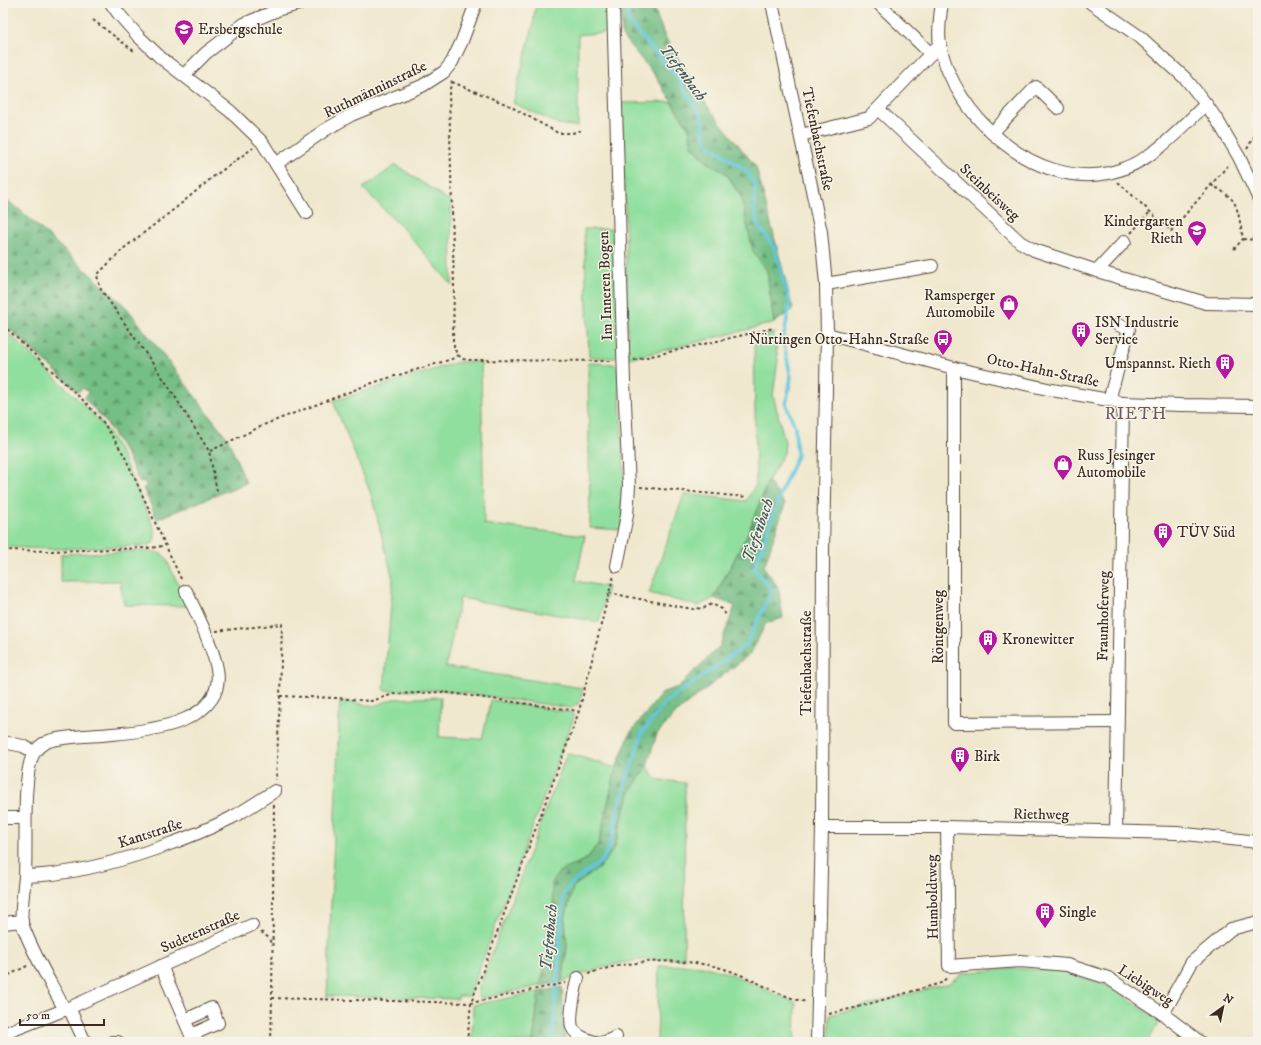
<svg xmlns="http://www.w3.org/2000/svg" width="1261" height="1045" font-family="'IM FELL DW Pica',serif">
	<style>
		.green { fill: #91df9e; stroke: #66845e }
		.forest { fill: url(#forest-firs); stroke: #587452 }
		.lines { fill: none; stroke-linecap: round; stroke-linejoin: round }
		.stream { stroke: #61c7de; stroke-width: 3.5 }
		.minor-casing { stroke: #564638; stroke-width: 14 }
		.path { stroke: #564638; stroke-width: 2; stroke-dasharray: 3 3; stroke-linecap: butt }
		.minor { stroke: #fff; stroke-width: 12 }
		.labels { text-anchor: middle; stroke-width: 3; stroke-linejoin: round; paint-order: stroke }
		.poi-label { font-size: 15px; fill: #3b2a1e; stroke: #f7f3e8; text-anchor: start }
		.street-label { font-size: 15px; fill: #3b2a1e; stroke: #f7f3e8 }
		.water-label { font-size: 16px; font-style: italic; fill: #465958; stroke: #f7f3e8 }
		.quarter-label { font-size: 17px; letter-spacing: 1px; fill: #6f585f; stroke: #f7f3e8 }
	</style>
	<defs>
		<pattern id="forest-firs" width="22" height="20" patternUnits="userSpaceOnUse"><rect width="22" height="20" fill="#74be85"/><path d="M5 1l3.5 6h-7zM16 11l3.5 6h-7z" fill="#609b6c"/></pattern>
	</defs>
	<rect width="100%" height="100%" fill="#f7f3e8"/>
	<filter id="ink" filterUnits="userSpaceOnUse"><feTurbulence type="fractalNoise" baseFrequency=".025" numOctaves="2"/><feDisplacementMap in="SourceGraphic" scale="8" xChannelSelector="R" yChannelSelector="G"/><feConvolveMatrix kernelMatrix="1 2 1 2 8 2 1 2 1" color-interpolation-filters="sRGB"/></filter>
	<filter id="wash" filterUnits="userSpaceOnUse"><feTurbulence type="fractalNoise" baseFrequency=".012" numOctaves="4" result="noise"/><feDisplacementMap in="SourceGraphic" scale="16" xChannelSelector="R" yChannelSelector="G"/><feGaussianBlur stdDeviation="0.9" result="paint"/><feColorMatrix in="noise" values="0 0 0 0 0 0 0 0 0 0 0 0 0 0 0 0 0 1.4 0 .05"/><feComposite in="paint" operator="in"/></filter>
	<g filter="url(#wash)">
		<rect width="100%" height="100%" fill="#f0e8ce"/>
		<g class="green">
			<path d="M536,3h74v29l-32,3v92l-20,-3 -45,-21 20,-78z"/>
			<path d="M671,102l18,26 3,17 14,16 20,12 15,24 12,54 14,20 7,52 -125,31 -21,4 -3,-150 -4,-105z"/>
			<path d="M396,165l55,37 1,83 -46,-53 -43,-44z"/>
			<path d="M584,229h33l2,126 -4,3 -26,-1z"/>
			<path d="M3,328l81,77 17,18 10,14 11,19 32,72 1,10 -2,5 -7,3 -96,3 -47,-2z"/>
			<path d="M774,333l4,27 -5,35 12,47 -1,11 -16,28 -21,54 -33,63 -16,8 -49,-13 35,-99 62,7 10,-17 -2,-146z"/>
			<path d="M458,362h23l3,162 101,12 -9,45 32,6 -9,35 -139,-24 -14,69 137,21 -4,15 -7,5 -131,-18 -57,1 9,-112 -22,-85 -38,-93z"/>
			<path d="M588,363l26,1 4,4 8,132 -5,30 -31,-2z"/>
			<path d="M147,551c7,1 14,1 19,7l22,48 -64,-1 -4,-24 -59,1v-28z"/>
			<path d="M441,697l-2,40 43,2 9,-39 78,12 4,2 1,3 -105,279h-11v3l-131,-3 13,-295 34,5 19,-7z"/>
			<path d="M567,753l49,15 -17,74 -11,16 -29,14 -6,36 3,16 -16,62 -60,12 -3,-5z"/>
			<path d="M647,765l8,14 30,4 -1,176c-31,-2 -64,2 -93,12 -10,3 -20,7 -29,11l5,-35 -2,-28 8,-32 26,-19 15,-19 15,-55z"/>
			<path d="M685,965l17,1 29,8 65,29 -1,39h-138l2,-76z"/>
			<path d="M1010,968l52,3 50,16 48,33 -12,22h-319l1,-27 120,-32 13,-10z"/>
			<path d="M539,992l-6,50h-61l1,-37z"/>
		</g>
		<g class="forest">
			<path d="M621,3h31l13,34 43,70 48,60 37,142 -19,14 -7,-52 -14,-20 -12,-54 -15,-24 -20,-12 -14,-16 -3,-17 -35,-54 -32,-38z"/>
			<path d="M3,198l17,12 107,98 101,131 18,44 -89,36 -14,-31 4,-1 -3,-6 -4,2 -14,-29 -21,-33 -21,-23 5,-5 -6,-5 -5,4 -75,-69z"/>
			<path d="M768,481l17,23 -21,63 14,20 5,31 -17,5 -15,30 -74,59 -20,22 -10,31 -18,29 -15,55 -15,19 -26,19 -8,32 2,28 -5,35 -22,4 16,-62 -3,-16 -1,-25 7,-11 29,-14 11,-16 17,-74 14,-35 33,-41 15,-5 42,-41 15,-40 -21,-8 33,-63z"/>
			<path d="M562,987l3,55h-32l6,-50z"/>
		</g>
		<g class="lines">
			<path class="stream" d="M552,1042l12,-147 8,-12 29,-21 9,-16 11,-48 21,-65 24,-31 80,-57 26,-55 -18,-21 28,-80 15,-33 -2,-29 -9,-23 5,-27 -8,-36 7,-39 -16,-55 -16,-22 -4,-18 1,-22 -8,-14 -38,-26 -5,-10 -3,-20 -23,-36 -49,-57 -3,-19"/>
		</g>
	</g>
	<g filter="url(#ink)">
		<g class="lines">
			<g class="minor-casing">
				<g id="minor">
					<path d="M111,3l7,10 20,23 23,22 69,53 32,31 45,71"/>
					<path d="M613,3l11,379 5,104 -2,29 -10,51"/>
					<path d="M772,3l49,229 5,52 1,50 -4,217 -1,276 -5,215"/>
					<path d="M878,3l53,51"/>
					<path d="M942,3c-2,11 -4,32 -2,42 14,70 94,144 169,128 41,-9 68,-41 97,-69"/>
					<path d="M1091,3l49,34 46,42 20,25 13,19 20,34 19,40"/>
					<path d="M184,75l22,-22 38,-29 36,-15 23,-6"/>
					<path d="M878,109l142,133 14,8 63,21 109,32 52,1"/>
					<path d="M992,133l44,-46 22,21"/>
					<path d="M801,135l68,-17 71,-74"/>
					<path d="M276,164l49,-34 26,-15 71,-29 22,-14 8,-10 10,-21 14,-38"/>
					<path d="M1097,271l28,-30"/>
					<path d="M826,284l106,-18"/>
					<path d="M827,334l127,34 98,22 57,10 14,3 57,2 78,1"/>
					<path d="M954,368v355l163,-1"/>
					<path d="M1109,400l20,-71 -11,-4"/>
					<path d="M3,742l20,4 11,6"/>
					<path d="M3,818h22"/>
					<path d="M822,827h125l230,6 81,9"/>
					<path d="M947,827l2,139 71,-5 47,4 41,13 55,36 37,28"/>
					<path d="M1116,831l7,-428"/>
					<path d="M25,876c47,-1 94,-14 139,-30 23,-8 45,-17 67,-28 15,-8 29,-18 44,-27"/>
					<path d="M3,923l19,-2"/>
					<path d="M161,966l30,69 27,-12 -6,-15 -27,12"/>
					<path d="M578,978c-3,9 -9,40 -6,49 4,10 22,17 32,15 4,-1 8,-3 12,-5"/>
					<path d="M69,1008l16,34"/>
					<path d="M65,1010c-14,-27 -34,-59 -43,-87 -2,-8 2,-36 3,-46 1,-27 0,-54 1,-81 1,-13 1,-26 6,-39 3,-7 9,-13 17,-16 15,-5 46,-5 63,-7 39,-3 119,-12 104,-70 -7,-26 -19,-50 -30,-73"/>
					<path d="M1163,1014l29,-52 39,-33 27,-7"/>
					<path d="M3,1034l66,-26 183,-83"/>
					<path d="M112,1042h6"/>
				</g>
			</g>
			<g class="path">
				<path d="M93,20l41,31 1,-2"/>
				<path d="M451,81l1,1 -3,10 5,195 -1,54 2,9 3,5 5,4 6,1 143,1"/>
				<path d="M452,82l56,23 50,28h14l11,-3"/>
				<path d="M1247,149l7,-12 4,-17"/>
				<path d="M1118,182l53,49 59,-68"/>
				<path d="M1211,185c8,4 18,10 23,17 5,9 7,27 9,37l-9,10"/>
				<path d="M1131,233l19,-21"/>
				<path d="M1243,239l15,1"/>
				<path d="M3,325l84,79 16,18 21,33 58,126"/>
				<path d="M634,360l140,-32"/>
				<path d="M210,451l56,-27 109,-42 77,-23 6,-4"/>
				<path d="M640,487l106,10"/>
				<path d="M217,491l-8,-40 -42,-67 -67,-96 -3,-13 26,-26 54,-42 36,-30 40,-29"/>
				<path d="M3,550l48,1 95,-3 12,-1 7,-2"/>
				<path d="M609,593l83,16 12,-1 8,-4 10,5 4,6"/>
				<path d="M216,631l66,-7 -2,72 -4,84"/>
				<path d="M280,696l56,2 35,3 23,-7 49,-2 135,19"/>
				<path d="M261,932l8,6 2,6"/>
				<path d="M588,974c40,-15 104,-18 145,-2 25,9 47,25 74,30"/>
				<path d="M3,978l26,-13"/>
				<path d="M272,998l199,5 94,-20"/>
				<path d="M829,1014l29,-7 69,-20 14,-4 7,-6"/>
				<path d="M271,1042l1,-44 2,-194"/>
				<path d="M467,1042l4,-39 101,-272 7,-20 30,-118 5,-18"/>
			</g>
			<use href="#minor" class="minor"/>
		</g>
	</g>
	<defs>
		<g id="school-pin" transform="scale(1)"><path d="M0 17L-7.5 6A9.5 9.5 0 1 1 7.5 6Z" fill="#b5179e" stroke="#f7f3e8"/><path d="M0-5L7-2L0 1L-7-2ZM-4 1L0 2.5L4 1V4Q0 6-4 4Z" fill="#fff"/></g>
		<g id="shop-pin" transform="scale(1)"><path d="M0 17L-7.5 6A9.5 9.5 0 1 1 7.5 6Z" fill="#b5179e" stroke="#f7f3e8"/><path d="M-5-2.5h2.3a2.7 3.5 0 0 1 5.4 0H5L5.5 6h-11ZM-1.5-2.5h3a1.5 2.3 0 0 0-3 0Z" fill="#fff"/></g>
		<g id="building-pin" transform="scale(1)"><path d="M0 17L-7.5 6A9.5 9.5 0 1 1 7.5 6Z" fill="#b5179e" stroke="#f7f3e8"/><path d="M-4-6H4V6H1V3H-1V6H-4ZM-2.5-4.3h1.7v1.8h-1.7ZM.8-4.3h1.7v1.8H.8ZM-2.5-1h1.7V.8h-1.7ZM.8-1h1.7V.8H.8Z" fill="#fff"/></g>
		<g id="bus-pin" transform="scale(1)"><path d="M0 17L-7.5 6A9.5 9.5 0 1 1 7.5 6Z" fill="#b5179e" stroke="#f7f3e8"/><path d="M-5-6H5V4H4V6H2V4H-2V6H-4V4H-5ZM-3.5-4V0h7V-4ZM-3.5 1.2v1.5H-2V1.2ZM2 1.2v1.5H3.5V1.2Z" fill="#fff"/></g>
	</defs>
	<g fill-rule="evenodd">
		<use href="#school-pin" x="184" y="29"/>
		<use href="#school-pin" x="1197" y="230"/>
		<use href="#shop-pin" x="1009" y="304"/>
		<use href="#building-pin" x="1081" y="331"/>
		<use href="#bus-pin" x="943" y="339"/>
		<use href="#building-pin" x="1225" y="363"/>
		<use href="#shop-pin" x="1063" y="464"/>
		<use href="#building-pin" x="1163" y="532"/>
		<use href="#building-pin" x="988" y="639"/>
		<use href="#building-pin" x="960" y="756"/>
		<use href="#building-pin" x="1045" y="912"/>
	</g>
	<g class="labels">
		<g class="poi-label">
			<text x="198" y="34">Ersbergschule</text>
			<text x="1183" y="226" text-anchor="end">Kindergarten<tspan x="1183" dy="17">Rieth</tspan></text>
			<text x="995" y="300" text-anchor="end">Ramsperger<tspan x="995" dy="17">Automobile</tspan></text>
			<text x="1095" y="327">ISN Industrie<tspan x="1095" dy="17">Service</tspan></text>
			<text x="929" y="344" text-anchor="end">Nürtingen Otto-Hahn-Straße</text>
			<text x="1211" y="368" text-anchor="end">Umspannst. Rieth</text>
			<text x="1077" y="460">Russ Jesinger<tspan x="1077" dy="17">Automobile</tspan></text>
			<text x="1177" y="537">TÜV Süd</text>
			<text x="1002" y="644">Kronewitter</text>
			<text x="974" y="761">Birk</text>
			<text x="1059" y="917">Single</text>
		</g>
		<g class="street-label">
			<text transform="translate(375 89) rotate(-26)" y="5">Ruthmänninstraße</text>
			<text transform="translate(818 139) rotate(78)" y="5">Tiefenbachstraße</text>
			<text transform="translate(990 192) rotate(43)" y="5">Steinbeisweg</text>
			<text transform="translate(605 286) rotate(-92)" y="5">Im Inneren Bogen</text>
			<text transform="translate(1043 370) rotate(12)" y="5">Otto-Hahn-Straße</text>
			<text transform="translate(1103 616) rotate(-89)" y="5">Fraunhoferweg</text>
			<text transform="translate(938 627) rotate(-90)" y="5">Röntgenweg</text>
			<text transform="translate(806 663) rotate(-90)" y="5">Tiefenbachstraße</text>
			<text transform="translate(1041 814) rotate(1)" y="5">Riethweg</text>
			<text transform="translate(150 833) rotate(-18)" y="5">Kantstraße</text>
			<text transform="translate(932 897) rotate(-91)" y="5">Humboldtweg</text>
			<text transform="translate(200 931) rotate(-24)" y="5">Sudetenstraße</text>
			<text transform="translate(1146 985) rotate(33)" y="5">Liebigweg</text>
		</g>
		<g class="water-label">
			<text transform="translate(684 72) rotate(53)" y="6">Tiefenbach</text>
			<text transform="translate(757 530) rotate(-71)" y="6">Tiefenbach</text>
			<text transform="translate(548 937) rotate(-85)" y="6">Tiefenbach</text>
		</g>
		<g class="quarter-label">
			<text x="1136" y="419">RIETH</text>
		</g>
	</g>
	<rect width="1261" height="1045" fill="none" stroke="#f7f3e8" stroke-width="16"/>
	<g transform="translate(1223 1007) rotate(33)" stroke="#f7f3e8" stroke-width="3" paint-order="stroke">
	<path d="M0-3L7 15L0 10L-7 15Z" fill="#3b2a1e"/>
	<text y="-6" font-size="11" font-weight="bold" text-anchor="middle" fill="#3b2a1e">N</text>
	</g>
	<path d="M20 1019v6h84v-6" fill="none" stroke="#3b2a1e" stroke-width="2"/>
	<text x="26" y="1019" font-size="12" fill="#3b2a1e" stroke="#f7f3e8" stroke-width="3" paint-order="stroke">50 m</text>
</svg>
